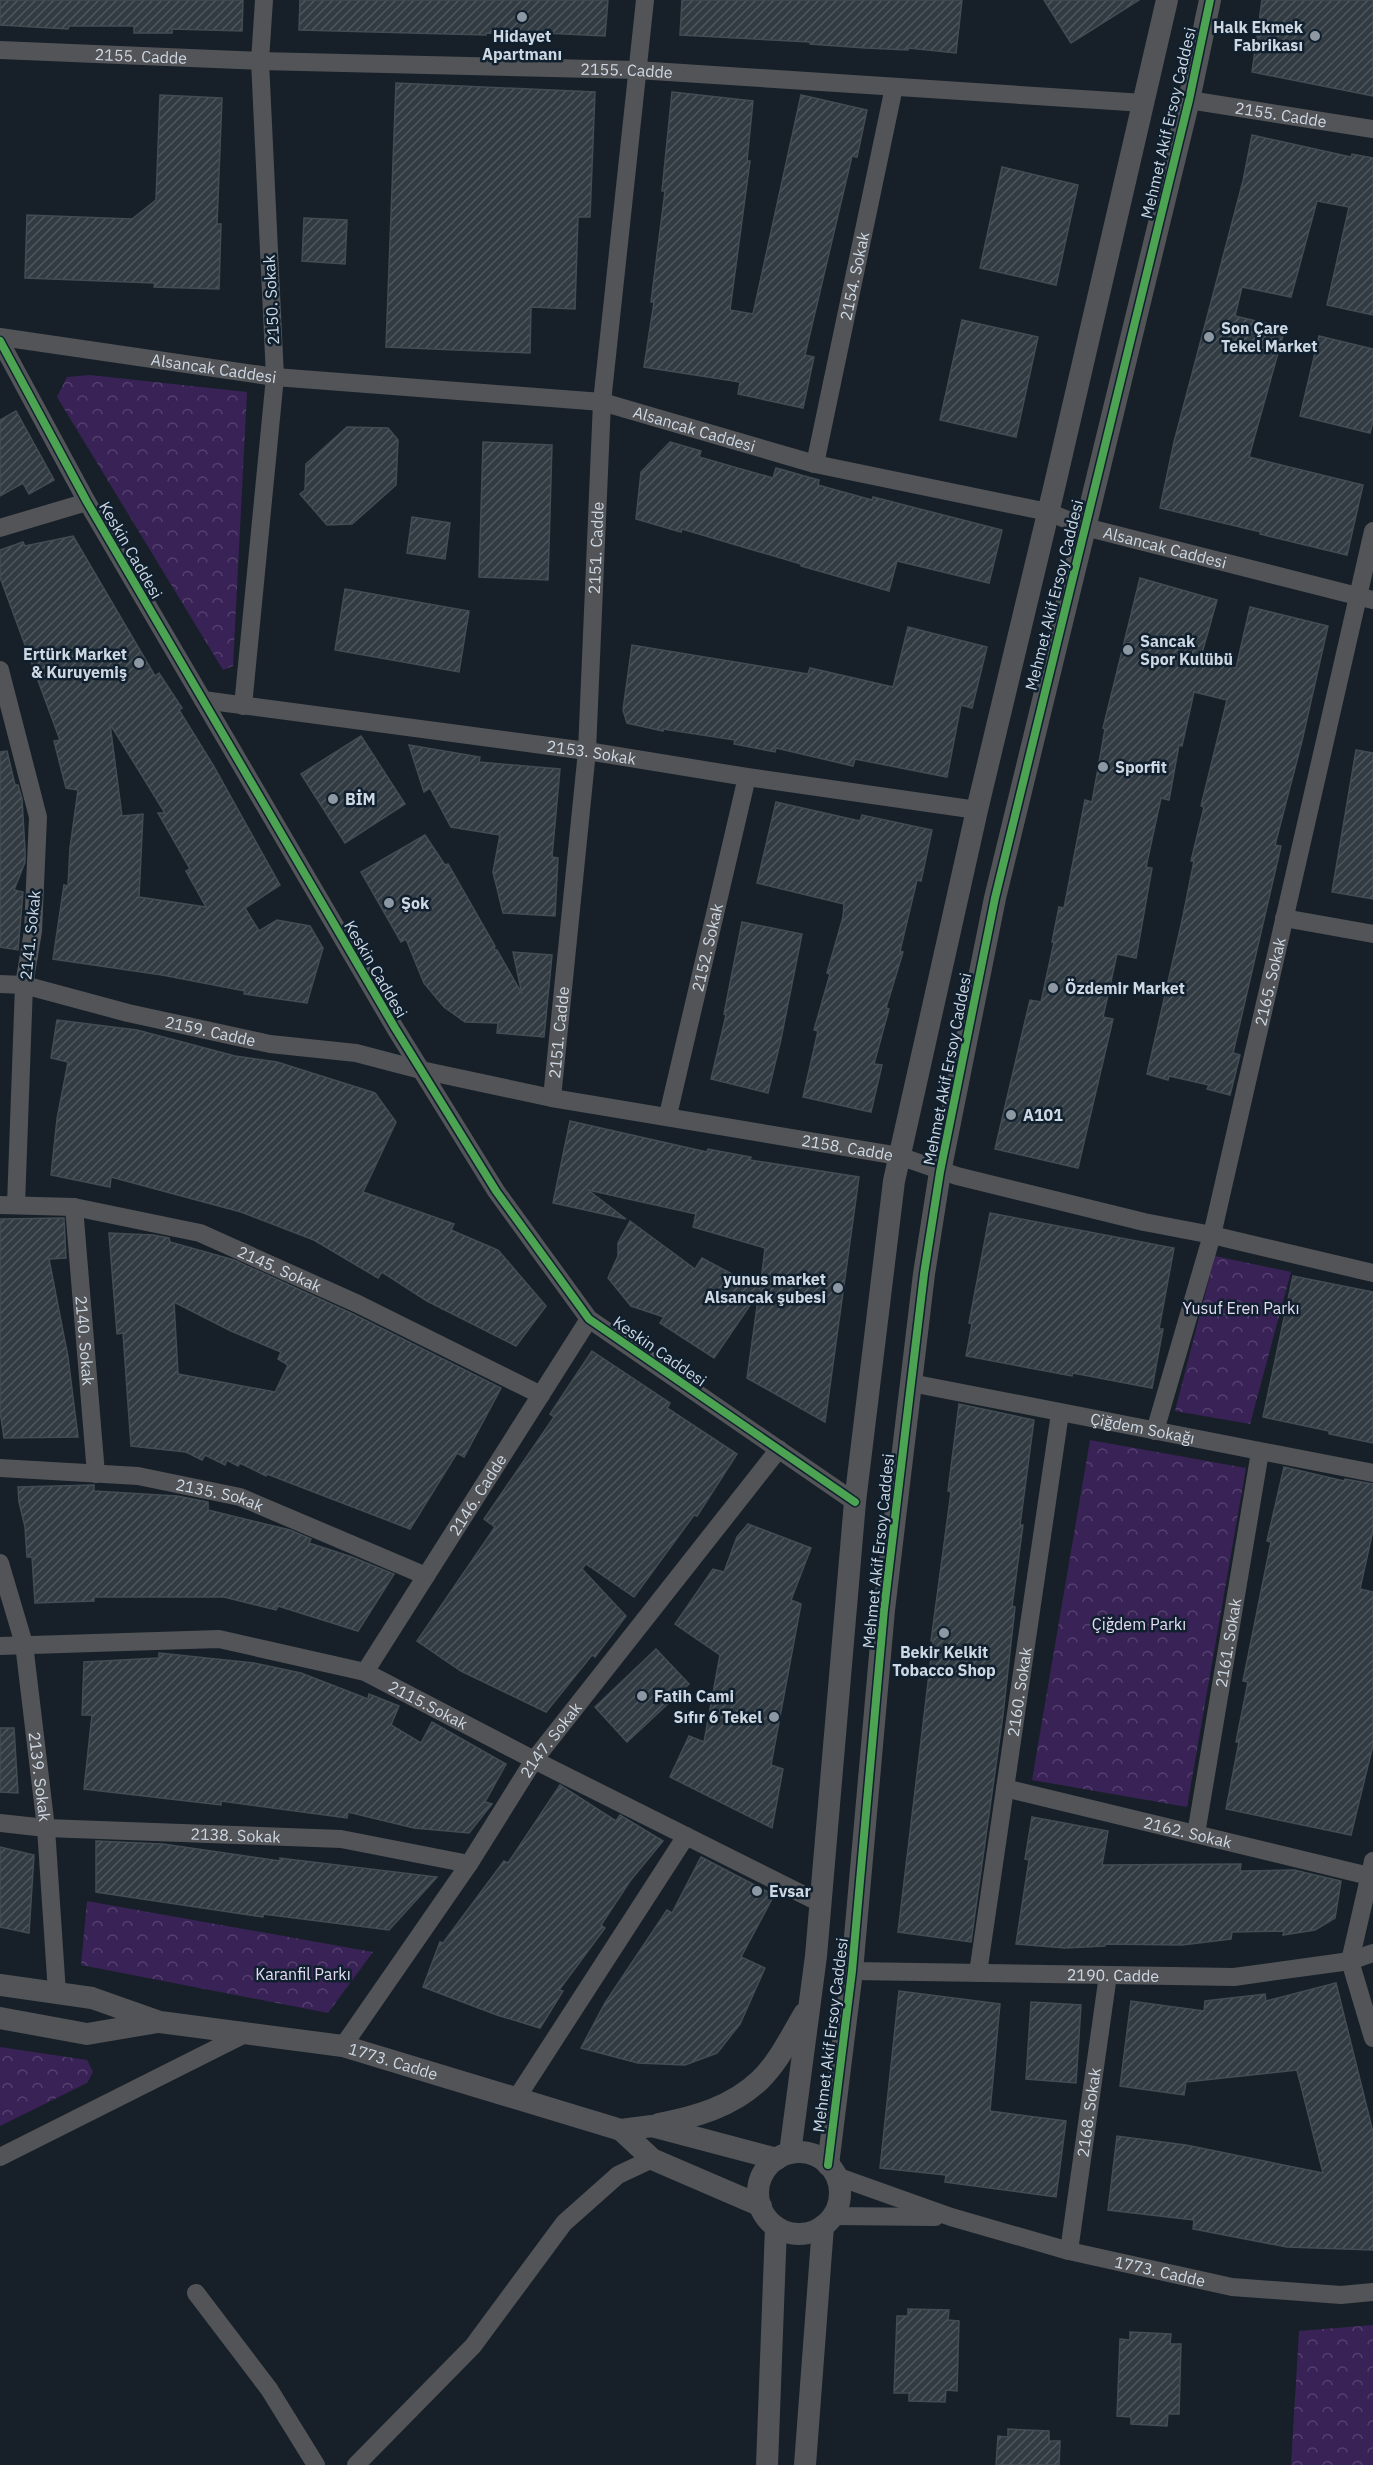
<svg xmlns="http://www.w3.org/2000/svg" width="1373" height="2465" font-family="'IBM Plex Sans',sans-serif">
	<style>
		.park { fill: url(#park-crowns) }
		.building { fill: url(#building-hatch); stroke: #434c53; stroke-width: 1.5; fill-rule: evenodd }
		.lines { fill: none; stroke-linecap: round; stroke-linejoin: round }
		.minor { stroke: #525458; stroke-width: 18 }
		.tertiary { stroke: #525458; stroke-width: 22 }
		.cycleway-casing { stroke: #10202f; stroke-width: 11 }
		.cycleway { stroke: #4ca352; stroke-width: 8 }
		.poi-dot { fill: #8e98a2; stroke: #10202f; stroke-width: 2 }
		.labels { text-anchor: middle; stroke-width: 5; stroke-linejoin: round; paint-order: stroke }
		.poi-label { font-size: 16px; font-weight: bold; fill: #ced8e3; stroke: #10202f; text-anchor: start }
		.street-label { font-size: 16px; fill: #ced8e3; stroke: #10202f }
		.park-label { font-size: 16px; fill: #e4dbf1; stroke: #10202f }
	</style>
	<defs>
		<pattern id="park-crowns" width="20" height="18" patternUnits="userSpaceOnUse" patternTransform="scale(1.5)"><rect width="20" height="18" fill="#392256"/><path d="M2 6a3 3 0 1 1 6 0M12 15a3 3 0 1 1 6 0" fill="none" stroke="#54416e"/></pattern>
		<pattern id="building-hatch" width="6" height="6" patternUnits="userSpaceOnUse" patternTransform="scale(1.5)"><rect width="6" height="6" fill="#323b42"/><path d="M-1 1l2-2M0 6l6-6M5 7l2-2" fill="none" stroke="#4e575d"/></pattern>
	</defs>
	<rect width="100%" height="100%" fill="#172028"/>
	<g class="park">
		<path d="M90,375l157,17 -14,274 -10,4 -166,-273 10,-20z"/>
		<path d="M1215,1256l76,16 -41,152 -75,-13z"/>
		<path d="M1090,1440l156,28 -59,339 -155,-27z"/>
		<path d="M87,1901l286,51 -45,61 -247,-48z"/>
		<path d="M0,2047l87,13 6,12 -6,11 -87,43z"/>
		<path d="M1373,2325v140h-82l8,-134z"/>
	</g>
	<g class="building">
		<path d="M0,0h243l-1,31 -70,-2v4h-38v-7h-65l-1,3 -68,-4z"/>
		<path d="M300,0h308l-3,36 -61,-3v2l-58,-2v2l-187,-5z"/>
		<path d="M682,0h280l-6,53 -48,-5v2l-43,-2 -55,-4v-2l-130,-7z"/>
		<path d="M1044,0h95l-68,43z"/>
		<path d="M1262,0h111v96l-121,-24z"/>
		<path d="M396,83l199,9 -5,125h-12l-3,92 -44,-2 -1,46 -144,-6z"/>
		<path d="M672,92l81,9 -6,60h3l-20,149 23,4 48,-219 66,15 -10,47 -5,-1 -47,199 9,2 -11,51 -65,-14 2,-12 -96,-15 10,-65h-3l14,-111h-3z"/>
		<path d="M160,95l62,3 -5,126h4l-2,65 -65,-2 1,-4 -130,-5 2,-63 105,4 24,-19z"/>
		<path d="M1252,135l99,22 1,-3 21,4v157l-46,-10 22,-98 -32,-6 -26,96 -49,-10 -7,29 50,12 -36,129 114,28 -16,70 -87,-21 1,-2 -101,-24 14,-66 69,-261z"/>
		<path d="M1002,167l76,18 -22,100 -76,-17z"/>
		<path d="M304,218l43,2 -2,44 -43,-3z"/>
		<path d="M962,320l76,17 -22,100 -76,-17z"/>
		<path d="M1319,336l54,13v72l-3,12 -70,-17z"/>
		<path d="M16,411l38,69 -25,14 -6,-11 -23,13v-76z"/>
		<path d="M347,427l41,1 10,12 -2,45 -44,39 -25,1 -27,-31 5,-4 1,-26z"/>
		<path d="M483,442l69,3 -4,135 -69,-3z"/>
		<path d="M670,442l31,9 -2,6 74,21 3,-10 43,12 -1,5 54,15 1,-3 129,33 -13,53 -92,-22 -8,30 -88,-25v-2l-119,-35 -1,3 -45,-13 5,-47z"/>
		<path d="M412,517l38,6 -5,36 -38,-6z"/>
		<path d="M73,536l82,140 4,-3 23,35 -3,2 34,55 67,120 -35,23 14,23 18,-11 33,6 13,22 -16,55 -63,-9 1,-3 -83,-16 -109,-16 11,-74 4,1 2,-38 8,-58 -12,-2 -12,-47 6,-1 -60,-163v-27l23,-8 2,4zM110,724l55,89h-7l32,56 -4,2 20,36 -67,-10 4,-83 -21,2z"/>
		<path d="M1140,578l77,22 -17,60 36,8 14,-61 78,19 -26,115 -27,104 6,1 -48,207 7,2 -10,40 -23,-6 2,-4 -40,-9 -1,4 -21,-6 36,-158 11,-55h-3l13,-54 -3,-1 26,-106 -33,-8 -12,54 -3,-1 -10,55 -8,-2 -15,69 6,1 -16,90 -19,-4 -14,63 10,2 -35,149 -83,-19 35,-149 11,2 13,-60h-2l7,-35 5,1 21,-108 7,2 13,-73 -2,-1z"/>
		<path d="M345,589l124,22 -10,61 -124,-22z"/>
		<path d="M908,627l79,20 -15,61 -11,-3 -14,72 -92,-18 -2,7 -77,-18 -1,4 -41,-8 1,-4 -72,-11v2l-36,-8 -4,-13 9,-65 176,29 2,-6 83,19z"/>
		<path d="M361,736l44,68 -60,39 -44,-69z"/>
		<path d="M409,745l71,12 -1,5 81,7 -8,88 6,1 -3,58 -52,-3 -10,-41 7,-37 -49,-8 -21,-39 -6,4z"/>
		<path d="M1356,750l17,3v146l-41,-7z"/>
		<path d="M7,751l8,34h3l4,14 3,51v12l-11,28 9,2 -5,58 -18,-3v-195z"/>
		<path d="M776,802l84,19 2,-6 70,15 -11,51 -4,-1 -17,71 3,1 -17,56 3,1 -15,55 8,1 -11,47 -68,-15 15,-66 -4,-1 16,-56 -3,-1 16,-56 1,-13 -87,-21z"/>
		<path d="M425,835l20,30 3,-1 47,82 -1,4h3l25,44 -9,-42 39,3 -8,82 -47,-4 1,-10 -33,-1 -21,-15 -20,-24 -18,-44 -5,3 -40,-70z"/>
		<path d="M742,922l60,12 -21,105 -13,54 -57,-14 15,-64 -2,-1z"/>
		<path d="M57,1020l80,10 98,26 42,6 98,31 21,29 -33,70 91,32 -3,6 47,20 48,56 -30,40 -89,-45 -45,-29 -4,6 -64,-38 -73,-28 -130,-35 -1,10 -59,-12 6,-56 11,-57 -17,-4z"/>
		<path d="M570,1121l137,31 1,-3 43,8 -1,3 109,17 -34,245 -78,-44 12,-86 -45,66 -54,-35 4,-6 -33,-11 -23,-28 10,-22v-13l12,-22 65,48 7,-11 58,31 5,-41 -72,-21 3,-13 -108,-24 38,29 -73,-16z"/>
		<path d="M990,1213l184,35 -15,81h4l-11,59 -79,-15 -1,3 -106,-20 6,-32 -3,-1z"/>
		<path d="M64,1218l2,40 -17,1 19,98 10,80 -74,1 -4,-27v-192z"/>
		<path d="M109,1233l44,2 16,3 1,4 64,18 119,54 148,74 -37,69 -7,-4 -47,76 -143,-55 -1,2 -26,-13 -2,3 -11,-6 -2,5 -20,-10 -3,5 -16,-8 -55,-6 -8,-113 -6,1zM174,1302l57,29 50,21 -3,7 10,6 -13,27 -97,-18z"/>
		<path d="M1293,1276l80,16v151l-44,-9v-3l-66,-14z"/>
		<path d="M592,1351l78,52 -3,5 70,46 -40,62 -3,-1 -60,82 -48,-33 -4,5 44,47 -31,41 -3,-2 -46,57 -85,-41 -44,-30 78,-114 -11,-8 70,-102 -4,-3z"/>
		<path d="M959,1404l75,16 -14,105h3l-11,81 3,1 -12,108 -32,227 -73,-10 35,-291h-2l20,-149 -3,-1z"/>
		<path d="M1284,1467l60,14 1,-2 28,5v46l-13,59 13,3v153l-22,90 -125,-26 13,-67h-3l12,-60 -5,-1 28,-139 -4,-1z"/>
		<path d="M94,1485v6l83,5 31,6v8l82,20 21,9 -2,4 43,14 42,17 -36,57 -80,-25 -2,4 -52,-13h-130v4l-59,2 -3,-46h-5l-2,-30 -6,-25 -1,-15z"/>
		<path d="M748,1524l63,24 -20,52 10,4 -30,161 12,4 -11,59 -102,-51 19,-41 15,6 16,-87 -45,-31 38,-55 11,3 13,-35z"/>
		<path d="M656,1649l33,35 -62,58 -32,-35z"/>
		<path d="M159,1653l95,10 47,10 67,26 1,-5 30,12 -8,19 30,18 11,-21 74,42 -21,38 7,2 -23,29 -55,-5 -66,-16 -1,6 -126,-17v4l-137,-16 8,-74h-10l2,-53 75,-4z"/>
		<path d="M0,1728h14l4,65 -18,-1z"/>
		<path d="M560,1785l56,36 4,-6 43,26 -33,40 -29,44 4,3 -46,62 4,1 -23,37 -43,-13 -74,-28 17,-45 3,1 61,-82 4,2z"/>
		<path d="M1032,1817l76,14 -6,34 139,-1 -1,7 54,-1 47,11 -6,37 -20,12 -32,5 1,-4 -52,1 -1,7 -49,6 -77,-1v2l-40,2 -49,-4 13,-84 -4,-1z"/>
		<path d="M96,1841l67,3 117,17v-3l157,19 -48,53 -126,-16v3l-167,-25z"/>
		<path d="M0,1847l34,8 -5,78 -29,-6z"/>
		<path d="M701,1857l73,38 -33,62 24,11 -25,56 -23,29 -32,12 -47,-2 -57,-15 24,-45 62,-93 5,3z"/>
		<path d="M1336,1983l37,149v118l-86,-3 -94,-18 1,-9 -86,-10 9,-74 69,9 137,28 -26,-103 -111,12 -2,13 -64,-9 11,-85 73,10 1,-10 60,-7 1,7z"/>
		<path d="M899,1991l101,13 -10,107 76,10 -10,76 -111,-15 1,-7 -66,-7z"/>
		<path d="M1031,2002l50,3 -5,78 -50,-4z"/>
		<path d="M908,2309l41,1 -1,10 11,1 -2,70 -11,-1 -1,12 -36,-1v-8h-15l3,-77h11z"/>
		<path d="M1130,2332l41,2 -1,10h11l-2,70h-11l-1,12 -36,-2v-7l-14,-1 3,-77 10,1z"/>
		<path d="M1008,2429l41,2v10h11l-1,24h-63l2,-29 10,1z"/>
	</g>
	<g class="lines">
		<g class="minor">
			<path id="s1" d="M0,50l260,11 377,9 507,33"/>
			<path id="s2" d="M1189,100l184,29"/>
			<path id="s3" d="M0,337l275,40 327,25 213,62 233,48 37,15 288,73"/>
			<path d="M0,341l87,161 308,526 101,163 93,128 266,183"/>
			<path id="s4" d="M815,464l79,-377"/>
			<path d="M0,528l87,-26"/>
			<path d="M0,670l38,147 -5,114 -9,54 -8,220"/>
			<path id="s5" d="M203,700l384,51 160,26 230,33"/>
			<path d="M243,706l32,-329 -15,-316 4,-61"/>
			<path d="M1284,918l89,16"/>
			<path id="s6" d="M0,984l24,1 104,28 142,31 86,9 65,17 131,28 347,58 58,20 187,46 68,13 161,38"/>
			<path id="s7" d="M552,1098l35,-347 15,-349 43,-402"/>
			<path id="s8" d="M668,1115l79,-338"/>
			<path id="s9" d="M0,1205l74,2 126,26 158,71 183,91"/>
			<path id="s10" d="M74,1207l22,267"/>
			<path id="s11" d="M911,1383l462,90"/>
			<path id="s12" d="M1155,1431l57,-196 161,-704"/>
			<path id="s13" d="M0,1468l138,8 102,21 186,79"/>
			<path id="s14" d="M0,1563l24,81 22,184 11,165"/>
			<path id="s15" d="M0,1646l219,-7 146,33 169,88 286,143"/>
			<path id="s16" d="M365,1672l224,-353"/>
			<path id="s17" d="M1005,1788l364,88"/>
			<path id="s18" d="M0,1823l46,5 295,11 128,25"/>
			<path id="s19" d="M1196,1834l64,-382"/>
			<path d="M1373,1861l-23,100 23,77"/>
			<path id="s20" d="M852,1971l382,6 116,-16 23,-8"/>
			<path id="s21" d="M978,1973l82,-560"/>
			<path id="s22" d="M343,2046l126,-182 65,-104 245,-311"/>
			<path d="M516,2099l170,-263"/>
			<path d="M0,2157l245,-123"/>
			<path id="s23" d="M836,2176l115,41 118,34 163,36 109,8 32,-3"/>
			<path d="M834,2216l101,1"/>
			<path id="s24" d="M1069,2251l39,-276"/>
			<path d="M196,2293l73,96 47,76"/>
			<path d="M356,2465l117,-119 91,-123 54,-48 34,-16"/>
		</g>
		<g class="tertiary">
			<path id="s25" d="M0,1985l92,13 68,24 183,24 278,84 31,-4 125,33"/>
			<path d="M0,2018l87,16 71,-12"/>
			<path d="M659,2124c36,-7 73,-17 101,-44 18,-17 31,-44 44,-66"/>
			<path d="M621,2130l31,29 109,47"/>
			<circle cx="799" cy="2193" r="41"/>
			<path d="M790,2153l26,-197 39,-454 39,-321 83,-371 78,-326 112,-484"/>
			<path d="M828,2165l24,-194 32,-361 40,-336 16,-102 55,-274 194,-798 21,-100"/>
			<path d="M767,2465l9,-238"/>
			<path d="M805,2465l18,-239"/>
		</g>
		<g class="cycleway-casing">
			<g id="cycleway">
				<path d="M0,341l87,161 308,526 101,163 93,128 266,183"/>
				<path d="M828,2165l24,-194 32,-361 40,-336 16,-102 55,-274 194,-798 21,-100"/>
			</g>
		</g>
		<use href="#cycleway" class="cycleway"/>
	</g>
	<g class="poi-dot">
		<circle cx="522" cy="17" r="6"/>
		<circle cx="1315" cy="36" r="6"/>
		<circle cx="1209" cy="337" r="6"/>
		<circle cx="1128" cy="650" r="6"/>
		<circle cx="139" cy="663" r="6"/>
		<circle cx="1103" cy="767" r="6"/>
		<circle cx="333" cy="799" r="6"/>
		<circle cx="389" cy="903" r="6"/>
		<circle cx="1053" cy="988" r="6"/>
		<circle cx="1011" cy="1115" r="6"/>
		<circle cx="838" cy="1288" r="6"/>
		<circle cx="944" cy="1633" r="6"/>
		<circle cx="642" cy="1696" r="6"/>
		<circle cx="774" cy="1717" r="6"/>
		<circle cx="757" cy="1891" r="6"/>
	</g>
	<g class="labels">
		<g class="poi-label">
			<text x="1303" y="33" text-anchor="end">Halk Ekmek<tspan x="1303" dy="18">Fabrikası</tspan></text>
			<text x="522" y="42" text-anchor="middle">Hidayet<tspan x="522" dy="18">Apartmanı</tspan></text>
			<text x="1221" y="334">Son Çare<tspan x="1221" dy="18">Tekel Market</tspan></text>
			<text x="1140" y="647">Sancak<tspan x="1140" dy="18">Spor Kulübü</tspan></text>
			<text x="127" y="660" text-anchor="end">Ertürk Market<tspan x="127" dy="18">&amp; Kuruyemiş</tspan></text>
			<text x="1115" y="773">Sporfit</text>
			<text x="345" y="805">BİM</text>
			<text x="401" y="909">Şok</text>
			<text x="1065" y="994">Özdemir Market</text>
			<text x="1023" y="1121">A101</text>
			<text x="826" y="1285" text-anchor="end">yunus market<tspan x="826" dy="18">Alsancak şubesi</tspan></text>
			<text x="944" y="1658" text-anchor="middle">Bekir Kelkit<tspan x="944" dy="18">Tobacco Shop</tspan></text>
			<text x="654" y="1702">Fatih Cami</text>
			<text x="762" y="1723" text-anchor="end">Sıfır 6 Tekel</text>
			<text x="769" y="1897">Evsar</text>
		</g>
		<g class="street-label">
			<text dy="6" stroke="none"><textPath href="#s1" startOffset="141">2155. Cadde</textPath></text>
			<text dy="6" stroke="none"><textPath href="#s1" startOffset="627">2155. Cadde</textPath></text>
			<text dy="6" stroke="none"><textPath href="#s2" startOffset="93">2155. Cadde</textPath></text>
			<text transform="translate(1168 123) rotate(-77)" y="6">Mehmet Akif Ersoy Caddesi</text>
			<text dy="6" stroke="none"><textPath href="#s4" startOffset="192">2154. Sokak</textPath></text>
			<text transform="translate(271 300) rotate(-93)" y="6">2150. Sokak</text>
			<text dy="6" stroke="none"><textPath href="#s3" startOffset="216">Alsancak Caddesi</textPath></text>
			<text dy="6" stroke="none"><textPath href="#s3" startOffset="702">Alsancak Caddesi</textPath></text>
			<text dy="6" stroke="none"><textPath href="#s3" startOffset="1188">Alsancak Caddesi</textPath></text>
			<text dy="6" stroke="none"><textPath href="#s7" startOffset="552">2151. Cadde</textPath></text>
			<text transform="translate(131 550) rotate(60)" y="6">Keskin Caddesi</text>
			<text transform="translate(1054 595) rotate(-76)" y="6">Mehmet Akif Ersoy Caddesi</text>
			<text dy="6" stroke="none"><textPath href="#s5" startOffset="392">2153. Sokak</textPath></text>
			<text transform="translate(30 935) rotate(-84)" y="6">2141. Sokak</text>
			<text dy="6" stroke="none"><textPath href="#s8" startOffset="172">2152. Sokak</textPath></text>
			<text transform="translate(376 969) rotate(60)" y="6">Keskin Caddesi</text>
			<text dy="6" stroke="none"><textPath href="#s12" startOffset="464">2165. Sokak</textPath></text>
			<text dy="6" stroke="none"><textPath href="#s6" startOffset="216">2159. Cadde</textPath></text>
			<text dy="6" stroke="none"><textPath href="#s7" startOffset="66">2151. Cadde</textPath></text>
			<text transform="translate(947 1069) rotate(-79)" y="6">Mehmet Akif Ersoy Caddesi</text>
			<text dy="6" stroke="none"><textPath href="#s6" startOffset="864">2158. Cadde</textPath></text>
			<text dy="6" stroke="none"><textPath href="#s9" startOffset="290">2145. Sokak</textPath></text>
			<text dy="6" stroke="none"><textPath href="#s10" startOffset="134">2140. Sokak</textPath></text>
			<text transform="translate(660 1351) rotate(35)" y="6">Keskin Caddesi</text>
			<text dy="6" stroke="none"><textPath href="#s11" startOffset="236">Çiğdem Sokağı</textPath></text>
			<text dy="6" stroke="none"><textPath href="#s16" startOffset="210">2146. Cadde</textPath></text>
			<text dy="6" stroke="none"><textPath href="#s13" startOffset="222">2135. Sokak</textPath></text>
			<text transform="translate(878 1551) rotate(-84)" y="6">Mehmet Akif Ersoy Caddesi</text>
			<text dy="6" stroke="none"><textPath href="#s19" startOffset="194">2161. Sokak</textPath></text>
			<text dy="6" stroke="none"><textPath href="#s21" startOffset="284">2160. Sokak</textPath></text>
			<text dy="6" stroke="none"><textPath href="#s15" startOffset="440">2115.Sokak</textPath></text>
			<text dy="6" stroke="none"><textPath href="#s22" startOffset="370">2147. Sokak</textPath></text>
			<text dy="6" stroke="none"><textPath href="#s14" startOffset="218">2139. Sokak</textPath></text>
			<text dy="6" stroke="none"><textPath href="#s17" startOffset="188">2162. Sokak</textPath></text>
			<text dy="6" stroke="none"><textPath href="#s18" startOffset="236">2138. Sokak</textPath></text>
			<text dy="6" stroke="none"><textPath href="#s20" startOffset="261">2190. Cadde</textPath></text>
			<text transform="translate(830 2035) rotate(-83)" y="6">Mehmet Akif Ersoy Caddesi</text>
			<text dy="6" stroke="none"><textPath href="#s25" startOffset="402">1773. Cadde</textPath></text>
			<text dy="6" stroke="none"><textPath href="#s24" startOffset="140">2168. Sokak</textPath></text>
			<text dy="6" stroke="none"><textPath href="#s23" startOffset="338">1773. Cadde</textPath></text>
		</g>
		<g class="park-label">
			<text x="1241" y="1314">Yusuf Eren Parkı</text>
			<text x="1139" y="1630">Çiğdem Parkı</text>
			<text x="303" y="1980">Karanfil Parkı</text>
		</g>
	</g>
</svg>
